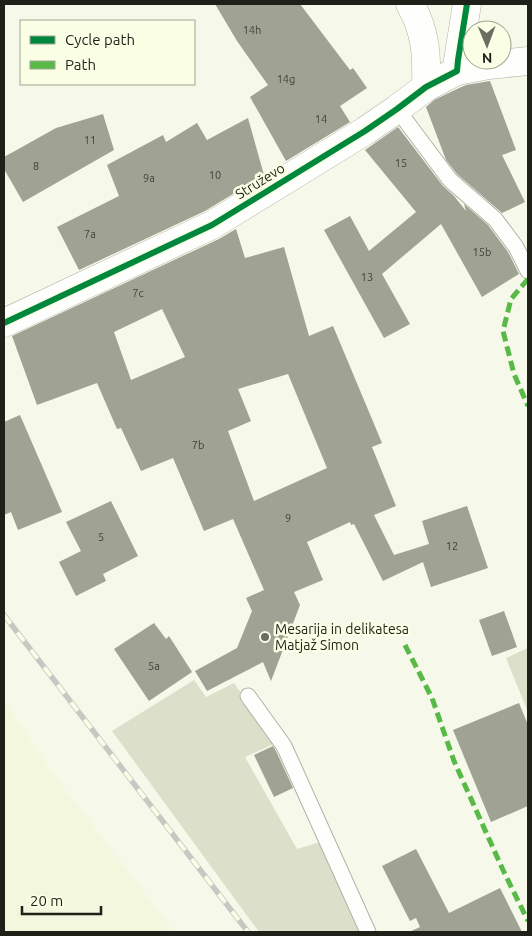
<svg xmlns="http://www.w3.org/2000/svg" width="532" height="936" font-family="Ubuntu,sans-serif">
	<style>
		.built { fill: #f2f7de }
		.green { fill: #dce0ca }
		.building { fill: #a0a293; fill-rule: evenodd }
		.lines { fill: none; stroke-linecap: round; stroke-linejoin: round }
		.service-casing { stroke: #b0b2a7; stroke-width: 17 }
		.minor-casing { stroke: #b0b2a7; stroke-width: 29 }
		.service { stroke: #fefefc; stroke-width: 15 }
		.minor { stroke: #fefefc; stroke-width: 28 }
		.rail-casing { stroke: #c7c8c4; stroke-width: 5.5 }
		.rail { stroke: #f9fee4; stroke-width: 4; stroke-dasharray: 11; stroke-linecap: butt }
		.quiet { stroke: #58b947; stroke-width: 5; stroke-dasharray: 10 5; stroke-linecap: butt }
		.cycleway-casing { stroke: #f9fee4; stroke-width: 9 }
		.cycleway { stroke: #00873e; stroke-width: 6 }
		.poi-dot { fill: #6a6c62; stroke: #f9fee4; stroke-width: 2 }
		.labels { text-anchor: middle; stroke-width: 5; stroke-linejoin: round; paint-order: stroke }
		.number-label { font-size: 11px; fill: #3f4137 }
		.street-label { font-size: 14px; fill: #1f2118; stroke: #f9fee4 }
		.poi-label { font-size: 14px; fill: #1f2118; stroke: #f9fee4; text-anchor: start }
	</style>
	<rect width="100%" height="100%" fill="#f6f8ea"/>
	<path class="built" d="M4,700l45,68 125,164h-170z"/>
	<g class="green">
		<path d="M528,648v64l-22,-54z"/>
		<path d="M194,680l12,17 28,-14 42,60 -31,14 52,92 23,-7 42,90h-103l-147,-201z"/>
	</g>
	<g class="building">
		<path d="M215,4h85l50,66 3,-2 14,20 -27,18 10,16 -64,39 -36,-64 18,-12 -31,-44z"/>
		<path d="M490,81l26,69 -14,5 23,47 -23,11 -45,-39 -11,-14 -20,-53 8,-7 23,-11 9,-4z"/>
		<path d="M103,114l11,36 -91,52 -19,-33v-12l52,-29z"/>
		<path d="M248,118l16,57 -59,36 -126,59 -22,-43 62,-31 -12,-31 56,-30 3,7 31,-19 10,17z"/>
		<path d="M398,127l45,59 11,10 12,15 -2,-7 24,21 20,27 11,22 -37,23 -41,-73 -59,50 28,50 -26,14 -60,-108 26,-14 19,35 47,-39 -51,-62z"/>
		<path d="M236,229l9,29 39,-11 25,89 24,-10 49,117 -10,4 24,59 -22,9 20,40 35,-11 -7,-23 45,-15 21,62 -57,19 -8,-25 -40,19 -29,-57 -3,1 -1,-3 -43,20 16,38 -29,12 6,13 -29,76 -8,-19 -56,29 -12,-20 42,-23 15,-37 -6,-13 18,-8 -31,-71 -29,12 -31,-73 -32,13 -20,-43 -4,1 -20,-46 -60,22 -25,-69 207,-97zM162,309l23,48 -54,23 -17,-48zM288,374l39,94 -73,33 -26,-70 23,-10 -13,-32z"/>
		<path d="M20,415l42,97 -44,18 -7,-18 -7,3v-93z"/>
		<path d="M111,501l27,55 -35,18 3,7 -30,15 -17,-34 22,-11 -15,-29z"/>
		<path d="M504,611l13,36 -25,9 -13,-36z"/>
		<path d="M154,623l12,16 3,-3 23,36 -43,29 -35,-52z"/>
		<path d="M519,703l9,22v81l-37,16 -38,-92z"/>
		<path d="M273,746l3,5 17,37 -19,9 -20,-42z"/>
		<path d="M416,849l33,64 51,-25 22,44h-113l11,-5 -4,-9 -6,3 -28,-55z"/>
	</g>
	<g class="lines">
		<g class="service-casing">
			<g id="service">
				<path d="M397,109l53,71 45,39 21,28 12,24"/>
				<path d="M248,696l36,50 84,186"/>
			</g>
		</g>
		<g class="minor-casing">
			<g id="minor">
				<path d="M410,4c16,27 17,52 16,83"/>
				<path d="M457,71l32,-6 39,-4"/>
				<path d="M4,323l208,-98 153,-94 32,-22 29,-22 31,-16 1,-11 9,-56"/>
			</g>
		</g>
		<use href="#service" class="service"/>
		<use href="#minor" class="minor"/>
		<g class="rail-casing">
			<path id="rail" d="M4,615l244,317"/>
		</g>
		<use href="#rail" class="rail"/>
		<g class="quiet">
			<path d="M528,279l-17,20 -8,32 11,43 14,32"/>
			<path d="M405,645l27,53 22,63 49,109 25,51"/>
		</g>
		<g class="cycleway-casing">
			<path id="cycleway" d="M4,323l208,-98 153,-94 32,-22 29,-22 31,-16 1,-11 9,-56"/>
		</g>
		<use href="#cycleway" class="cycleway"/>
	</g>
	<circle class="poi-dot" cx="265" cy="637" r="5"/>
	<g class="labels">
		<g class="number-label">
			<text x="252" y="34">14h</text>
			<text x="286" y="83">14g</text>
			<text x="321" y="123">14</text>
			<text x="90" y="144">11</text>
			<text x="401" y="167">15</text>
			<text x="36" y="170">8</text>
			<text x="215" y="179">10</text>
			<text x="149" y="182">9a</text>
			<text x="90" y="238">7a</text>
			<text x="482" y="256">15b</text>
			<text x="367" y="281">13</text>
			<text x="138" y="297">7c</text>
			<text x="198" y="449">7b</text>
			<text x="288" y="522">9</text>
			<text x="101" y="541">5</text>
			<text x="452" y="550">12</text>
			<text x="154" y="670">5a</text>
		</g>
		<g class="street-label">
			<text transform="translate(260 181) rotate(-32)" y="5">Struževo</text>
		</g>
		<g class="poi-label">
			<text x="275" y="634">Mesarija in delikatesa<tspan x="275" dy="16">Matjaž Simon</tspan></text>
		</g>
	</g>
	<rect width="532" height="936" fill="none" stroke="#1f2118" stroke-width="10"/>
	<rect x="20" y="20" width="175" height="65" fill="#f9fee4" stroke="#a2a692"/>
	<rect x="30" y="36" width="25" height="8" fill="#00873e" stroke="#a2a692"/>
	<text x="65" y="45" font-size="15" fill="#1f2118">Cycle path</text>
	<rect x="30" y="61" width="25" height="8" fill="#58b947" stroke="#a2a692"/>
	<text x="65" y="70" font-size="15" fill="#1f2118">Path</text>
	<g transform="translate(487 45) rotate(179)"><circle r="24" fill="#f9fee4" stroke="#a2a692"/>
	<path d="M0-4L9 19L0 12L-9 19Z" fill="#6a6c62"/>
	<text y="-8" font-size="14" font-weight="bold" text-anchor="middle" fill="#1f2118">N</text>
	</g>
	<path d="M22 906v8h79v-8" fill="none" stroke="#1f2118" stroke-width="2.5"/>
	<text x="30" y="906" font-size="15" fill="#1f2118" stroke="#f9fee4" stroke-width="4" paint-order="stroke">20 m</text>
</svg>
